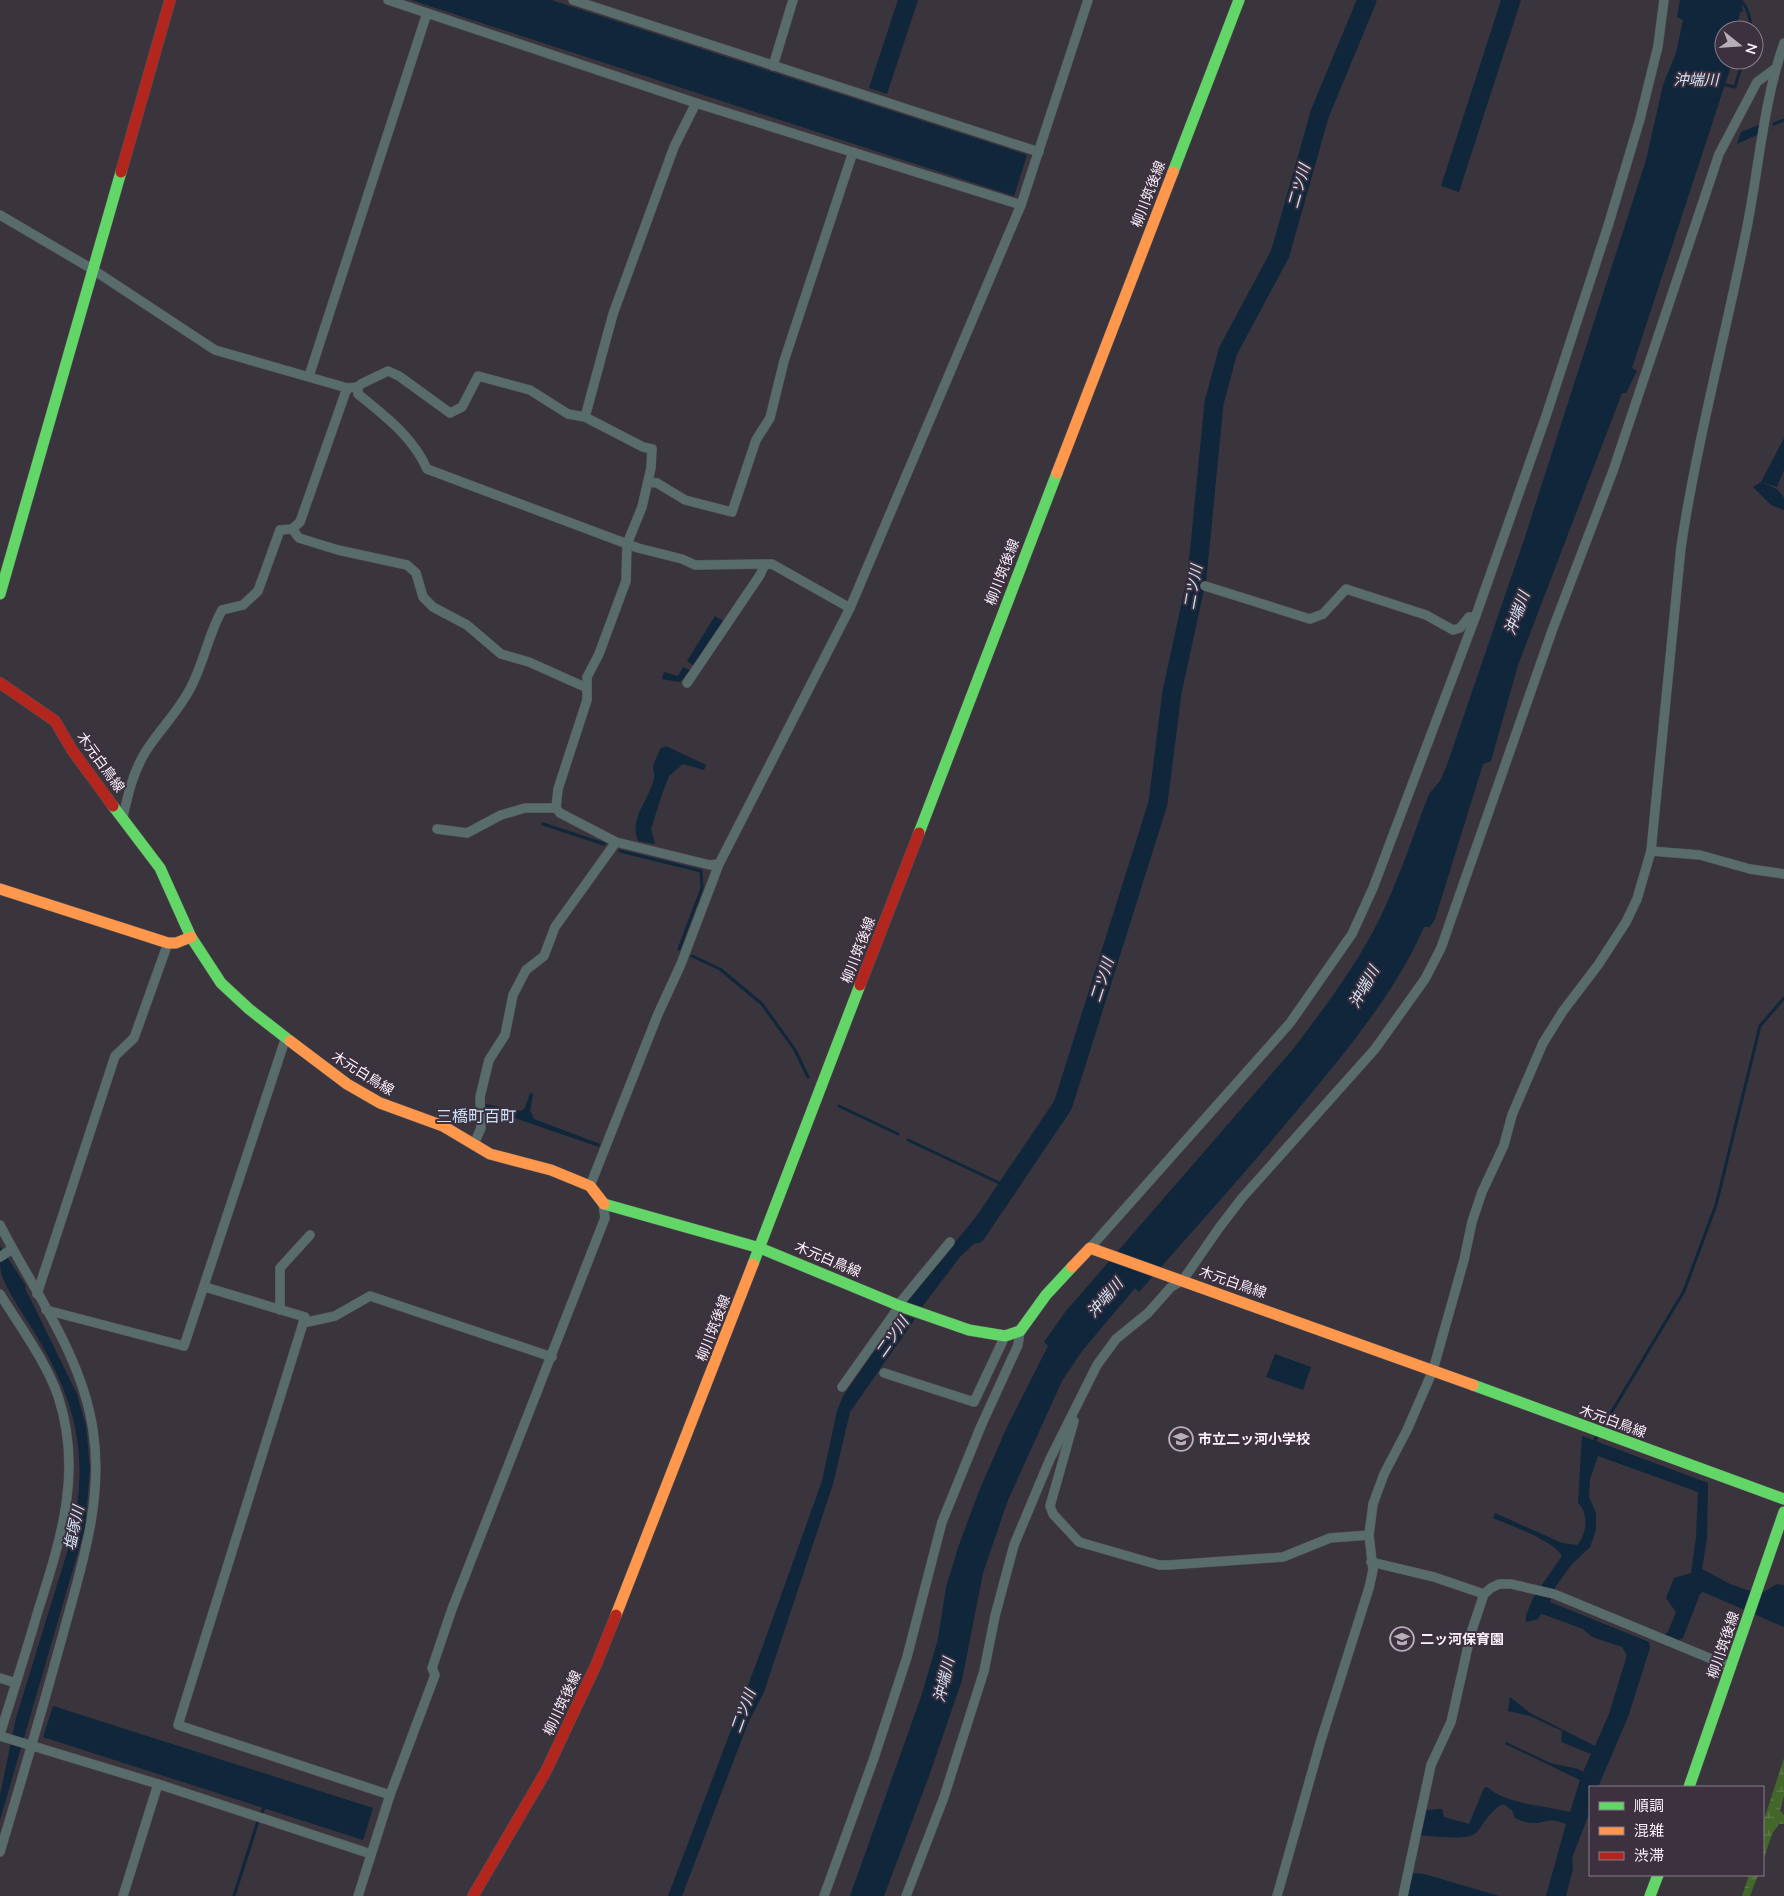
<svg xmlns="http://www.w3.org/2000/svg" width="1784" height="1896" font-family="Mulish,'Noto Sans JP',sans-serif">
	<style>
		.wetland { fill: url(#wetland-marsh) }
		.water { fill: #0f263b }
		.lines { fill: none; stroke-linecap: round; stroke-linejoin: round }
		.stream { stroke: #0f263b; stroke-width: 3 }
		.river { stroke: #0f263b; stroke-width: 19 }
		.street-casing { stroke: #58535a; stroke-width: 10 }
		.fast-casing { stroke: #58535a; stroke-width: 12 }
		.slow-casing { stroke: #58535a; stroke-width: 12 }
		.jam-casing { stroke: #58535a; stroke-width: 12 }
		.street { stroke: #586c6b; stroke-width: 9 }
		.fast { stroke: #63d668; stroke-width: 11 }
		.slow { stroke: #ff974d; stroke-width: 11 }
		.jam { stroke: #b3261e; stroke-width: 11 }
		.labels { text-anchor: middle; stroke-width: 4; stroke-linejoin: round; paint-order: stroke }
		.street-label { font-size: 14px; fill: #faf1fb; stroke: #3d303f }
		.poi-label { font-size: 14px; font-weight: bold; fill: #faf1fb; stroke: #3d303f; text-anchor: start }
		.water-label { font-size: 15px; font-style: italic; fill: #d2e5f7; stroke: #3d303f }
		.quarter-label { font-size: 16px; fill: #c7e2f6; stroke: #3d303f }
	</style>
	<defs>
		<pattern id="wetland-marsh" width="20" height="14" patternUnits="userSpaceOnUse" patternTransform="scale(1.25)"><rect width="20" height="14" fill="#43662a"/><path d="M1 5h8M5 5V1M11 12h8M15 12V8" fill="none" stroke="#5f7c4a"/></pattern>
	</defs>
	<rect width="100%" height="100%" fill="#3a343c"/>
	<g class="wetland">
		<path d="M1784,1758v38l-4,14 4,5v9h-5l-7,10 -9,27v-38z"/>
		<path d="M1749,1875h9l-8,21h-8z"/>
	</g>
	<g class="water">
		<path d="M411,0h140l476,155 -13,41z"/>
		<path d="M898,0h20l-31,94 -18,-6z"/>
		<path d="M1501,0h20l-62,192 -18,-6z"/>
		<path d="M1680,0h61l2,11 -3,1 -4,18h-12v30h9l-101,308 5,3 -11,22h-4l-104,272 -27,96 -8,3 -48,155 -5,8h-6c-27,62 -72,117 -115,169 -55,67 -113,131 -170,196l-4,-4 -53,63 -20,30 -54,119 -25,73 -21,107 -33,96 -45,120h-34l71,-199 17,-58 8,-52 13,-42 20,-54 28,-64 41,-81 -4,-4 22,-31 228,-263c31,-41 63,-83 86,-130 19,-39 33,-82 49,-124l11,-13 7,-16 77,-225 122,-380 17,-75 13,-32 7,-33 -6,-3z"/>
		<path d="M1761,124l-2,10 -22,10 4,-12z"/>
		<path d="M1784,438v32l-7,17 -16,-5z"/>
		<path d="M1761,482l16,7 7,9v12l-13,-5 -18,-18z"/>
		<path d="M715,616l8,5 -29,45 -7,-5z"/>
		<path d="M683,667l7,3 -10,12 -18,-3 2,-7 14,4z"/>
		<path d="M666,746l40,19 -2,5 -21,-6 -14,12 -8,21 -10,32 4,15 -17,-3c-9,-23 11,-41 16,-62 1,-4 -1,-8 -1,-12 1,-5 5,-12 7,-18z"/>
		<path d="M530,1093l3,1 -3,16 4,9 66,25 -1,3 -114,-39v-4l36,7 4,-3z"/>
		<path d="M984,1207l12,8 -18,25 -18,17 -38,50 -16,-5z"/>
		<path d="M0,1246l26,40 -1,2 52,106 9,32 4,42 -5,60 -85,292v-25l16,-77 53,-172c21,-84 11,-137 -33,-211 -12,-21 -28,-41 -35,-62 -1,-7 -1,-19 -1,-27z"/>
		<path d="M900,1314l15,5 -65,93 -17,72 -69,208 -16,31 -66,173h-14l93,-245 61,-170 15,-70 6,-15z"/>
		<path d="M1275,1354l36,13 -8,23 -37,-13z"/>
		<path d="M1582,1436l126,47 -1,55 -5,31 28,15 17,6 17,2 13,-8 7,1v42l-81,-35 -3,2 -17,44 -8,4 -11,-7 4,-3 8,-20 -10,-14 8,-20 17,-5 5,-36 2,-45 -100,-36 -8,23 -1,18 7,16v17l-6,17 -18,17 -16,22 -6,16 99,40 1,6 -22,69 -30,70h-8v24l-18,47 1,11 -7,27h-20l20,-72c-18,-8 -21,0 -35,-1 -5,0 -11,-3 -16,-5l-3,-8 -9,-6c-13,6 -18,19 -27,29 -9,8 -45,3 -58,2l7,-25 17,-1 2,8 25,7 15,-36 3,-1c21,18 56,18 83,25l10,-32 -75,-36 1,-2 44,21 28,6 5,3 8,-18 -30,-12 1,-11 -32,-15 -22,-5 2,-14 20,16 65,33 14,-32 18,-59 -5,-8 -30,-10 -9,-8 -38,-14 -4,-1 -3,5 -12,3v-7l8,-19 28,-40c-8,-15 -52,-31 -69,-38l2,-5 67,30 15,2c10,-10 12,-33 1,-42z"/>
		<path d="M53,1706l320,102 -10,32 -320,-103z"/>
		<path d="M1409,1873l15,1 75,22h-91z"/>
	</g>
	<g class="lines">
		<g class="stream">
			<path d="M1740,0c7,6 12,20 10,30"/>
			<path d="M1722,84l13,3 8,-27"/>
			<path d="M1774,124l10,-4"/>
			<path d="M543,824l61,20"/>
			<path d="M620,851l81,20 1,17 -23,61"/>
			<path d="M692,956l28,13 42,35 33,46 13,27"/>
			<path d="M839,1106l59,28"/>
			<path d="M908,1140l100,47"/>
			<path d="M1593,1443l91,-152 32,-86 44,-179 24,-28"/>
			<path d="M234,1896l24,-75 6,-13"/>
		</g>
		<path class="river" d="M976,1234l87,-129 95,-302 14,-111 25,-115 17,-174 14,-52 52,-97 40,-141 47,-113"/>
		<g class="street-casing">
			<g id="street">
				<path d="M388,0l308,103 325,102"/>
				<path d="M573,0l466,152"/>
				<path d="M773,66l20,-66"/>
				<path d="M0,215l92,54 123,81 132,38 11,-1v7c27,22 55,43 69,75l211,79 44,11 13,6 77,-1 78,44"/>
				<path d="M309,376l118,-363"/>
				<path d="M358,387l3,-3 27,-13 11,5 51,37 12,-6 16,-31 52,14 38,24 17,3 58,30 9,2 -1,19 -9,39 -15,37 -1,37 -27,73 -12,23v23l-29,89 -2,19 4,5 56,29 94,23 9,-1"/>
				<path d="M585,417l28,-103 61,-167 22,-44"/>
				<path d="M648,482l9,1 28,17 47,12 24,-72 14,-22 14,-57 69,-209"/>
				<path d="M292,529l7,9 39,12 69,15 9,8 7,24 10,10 34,18 34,29 28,8 58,26"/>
				<path d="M1205,586l105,33 13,-5 23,-25 80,26 27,15 7,-2 9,-11 6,1"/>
				<path d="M687,683l73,-108 5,-11"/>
				<path d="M123,817c5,-23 10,-45 23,-66 14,-22 32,-39 44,-62 14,-26 18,-54 32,-79l21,-5 15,-14 22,-61 12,-1 8,-7 47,-134"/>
				<path d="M437,829l30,4 34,-18 24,-7h31"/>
				<path d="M1651,851l49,4 50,14 34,5"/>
				<path d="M474,1144l7,-16 -1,-31 9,-37 16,-25 8,-40 13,-25 18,-14 11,-29 61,-85"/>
				<path d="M590,1186l68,-172 23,-50 38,-100 131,-256 171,-403 67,-205"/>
				<path d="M0,1225c34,66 82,131 93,205 11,70 -12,138 -30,204 -20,73 -41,145 -63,218"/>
				<path d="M1090,1248l200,-225 62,-89 21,-46 102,-270 71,-202 62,-190 32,-107 18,-73 6,-46"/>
				<path d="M0,1257l12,-8"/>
				<path d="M205,1287l100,30 -127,408 212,70"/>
				<path d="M0,1294c19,31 46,67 58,102 25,76 3,142 -20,215 -12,41 -25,82 -38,123"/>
				<path d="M37,1294l78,-238 19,-18 34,-95"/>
				<path d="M46,1310l138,36 102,-309"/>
				<path d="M280,1310v-42l30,-33"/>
				<path d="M303,1323l32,-7 35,-20 182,61"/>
				<path d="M884,1373l90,29 31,-66"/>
				<path d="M842,1387l54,-76 2,-6 52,-63"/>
				<path d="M1074,1421l-24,85 3,8 26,28 80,23h10l114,-8 47,-19 39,-3"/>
				<path d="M1371,1562l63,15 50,17"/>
				<path d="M0,1678l16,5"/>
				<path d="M0,1736l158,48 213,70"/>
				<path d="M123,1896l35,-112"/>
				<path d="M358,1896l32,-101 45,-120 -3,-7 20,-59 153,-391 -2,-14"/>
				<path d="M824,1896l50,-138 33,-101 35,-135 39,-96 37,-81 2,-14"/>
				<path d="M906,1896l38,-99 40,-126 11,-55 19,-71 36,-86 47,-94 19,-26 32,-26 23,-26 12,-7 36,-52 23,-30 133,-149 50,-70 16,-31 111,-317 61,-160 106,-317 38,-72 19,-14"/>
				<path d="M1277,1896l44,-156 48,-152 4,-18 -4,-35 4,-31 11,-30 23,-44 26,-60 31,-110 8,-38 10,-30 22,-47 8,-30 31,-72 20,-32 35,-46 28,-43 11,-23 14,-48 30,-304c16,-106 44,-210 65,-315 13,-63 17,-129 38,-189"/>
				<path d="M1403,1896l28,-131 20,-43 20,-89 13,-39 7,-6 8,-4h12l43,10 177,73"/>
			</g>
		</g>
		<g class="fast-casing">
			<g id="fast">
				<path d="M1173,172l66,-172"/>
				<path d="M0,594l121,-422"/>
				<path d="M113,806l47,62 31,69 30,46 28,26 41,32"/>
				<path d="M919,833l138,-360"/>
				<path d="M604,1204l156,44 140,58 69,24 36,6 15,-5 26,-36 26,-28"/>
				<path d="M753,1264l107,-279"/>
				<path d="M1473,1385l311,114"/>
				<path d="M1689,1787l95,-275"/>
				<path d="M1650,1896l8,-21"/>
			</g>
		</g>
		<g class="slow-casing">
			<g id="slow">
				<path d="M1057,473l116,-301"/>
				<path d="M0,889l168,54h8l15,-6"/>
				<path d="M290,1041l57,43 33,19 63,23 47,28 61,16 39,16 14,18"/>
				<path d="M1072,1267l18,-19 383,137"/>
				<path d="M616,1615l137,-351"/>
			</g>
		</g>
		<g class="jam-casing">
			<g id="jam">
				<path d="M121,172l49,-172"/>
				<path d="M0,683l55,38 17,29 41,56"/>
				<path d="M860,985l59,-152"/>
				<path d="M473,1896l73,-125 50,-106 20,-50"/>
			</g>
		</g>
		<use href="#street" class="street"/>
		<use href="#fast" class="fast"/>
		<use href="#slow" class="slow"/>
		<use href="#jam" class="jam"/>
	</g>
	<defs>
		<g id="school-ring" transform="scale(1.25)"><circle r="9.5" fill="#3d303f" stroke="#b7afb8" stroke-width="1.5"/><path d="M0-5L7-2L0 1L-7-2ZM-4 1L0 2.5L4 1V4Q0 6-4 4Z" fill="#b7afb8"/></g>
	</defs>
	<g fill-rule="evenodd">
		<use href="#school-ring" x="1181" y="1439"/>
		<use href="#school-ring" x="1402" y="1639"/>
	</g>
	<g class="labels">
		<g class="street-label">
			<text transform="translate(1148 194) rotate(-69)" y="5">柳川筑後線</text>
			<text transform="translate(1002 572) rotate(-69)" y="5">柳川筑後線</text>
			<text transform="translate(101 762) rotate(54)" y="5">木元白鳥線</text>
			<text transform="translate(858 950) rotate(-69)" y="5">柳川筑後線</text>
			<text transform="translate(363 1073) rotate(32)" y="5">木元白鳥線</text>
			<text transform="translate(828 1259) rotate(23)" y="5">木元白鳥線</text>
			<text transform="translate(1233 1282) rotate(19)" y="5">木元白鳥線</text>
			<text transform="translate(713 1328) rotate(-69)" y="5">柳川筑後線</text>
			<text transform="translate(1613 1421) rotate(20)" y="5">木元白鳥線</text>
			<text transform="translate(1723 1645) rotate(-71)" y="5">柳川筑後線</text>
			<text transform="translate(562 1703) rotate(-65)" y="5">柳川筑後線</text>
		</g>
		<g class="poi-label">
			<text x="1198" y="1444">市立二ッ河小学校</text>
			<text x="1420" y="1644">二ッ河保育園</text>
		</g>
		<g class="water-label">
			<text x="1696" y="85">沖端川</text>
			<text transform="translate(1299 186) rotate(-74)" y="5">二ツ川</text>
			<text transform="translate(1193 587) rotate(-80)" y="5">二ツ川</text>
			<text transform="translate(1517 613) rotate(-70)" y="5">沖端川</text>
			<text transform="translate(1102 980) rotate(-72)" y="5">二ツ川</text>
			<text transform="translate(1364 987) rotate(-61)" y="5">沖端川</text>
			<text transform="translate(1105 1298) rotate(-49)" y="5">沖端川</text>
			<text transform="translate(892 1337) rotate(-55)" y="5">二ツ川</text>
			<text transform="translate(74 1528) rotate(-78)" y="5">塩塚川</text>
			<text transform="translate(944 1680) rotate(-77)" y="5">沖端川</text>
			<text transform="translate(743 1711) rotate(-70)" y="5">二ツ川</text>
		</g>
		<g class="quarter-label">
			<text x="476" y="1122">三橋町百町</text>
		</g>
	</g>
	<rect x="1589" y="1786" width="175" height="90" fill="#3d303f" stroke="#897d8a"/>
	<rect x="1599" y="1802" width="25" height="8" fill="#63d668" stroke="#897d8a"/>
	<text x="1634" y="1811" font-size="15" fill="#faf1fb">順調</text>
	<rect x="1599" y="1827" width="25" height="8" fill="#ff974d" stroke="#897d8a"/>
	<text x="1634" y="1836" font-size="15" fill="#faf1fb">混雑</text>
	<rect x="1599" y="1852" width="25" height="8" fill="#b3261e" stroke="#897d8a"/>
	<text x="1634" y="1861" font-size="15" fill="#faf1fb">渋滞</text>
	<g transform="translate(1739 45) rotate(107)"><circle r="24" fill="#3d303f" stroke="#897d8a"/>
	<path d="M0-4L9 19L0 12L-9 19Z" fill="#b7afb8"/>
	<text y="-8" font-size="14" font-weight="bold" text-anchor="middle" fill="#faf1fb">N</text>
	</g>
</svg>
